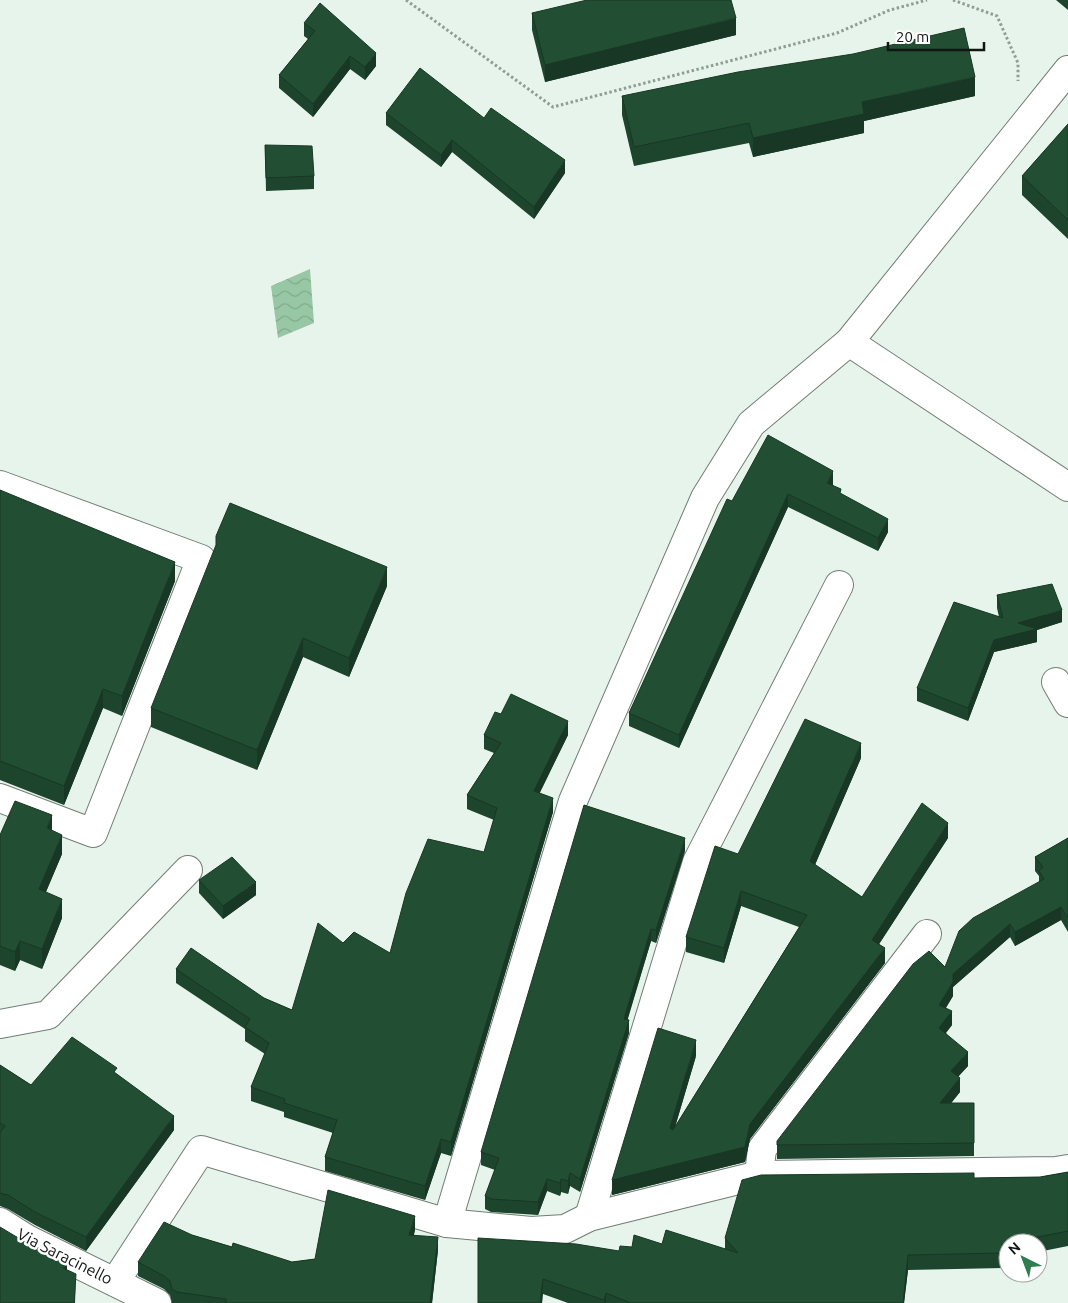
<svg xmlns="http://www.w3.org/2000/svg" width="1068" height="1303" font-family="Ubuntu,sans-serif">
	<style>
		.water { fill: url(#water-waves) }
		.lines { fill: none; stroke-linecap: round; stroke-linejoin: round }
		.minor-casing { stroke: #717d74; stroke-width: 30 }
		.path { stroke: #929c95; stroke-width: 3; stroke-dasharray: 2.5 2.5; stroke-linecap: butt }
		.minor { stroke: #fff; stroke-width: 28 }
		.wall { fill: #1d442c }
		.shaded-wall { fill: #183724 }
		.building { fill: #224f33; stroke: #183724 }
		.labels { text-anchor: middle; stroke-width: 5; stroke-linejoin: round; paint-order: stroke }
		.street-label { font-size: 16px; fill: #121613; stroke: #fff }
	</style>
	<defs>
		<pattern id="water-waves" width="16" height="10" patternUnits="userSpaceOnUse" patternTransform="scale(1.25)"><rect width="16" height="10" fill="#98c7a6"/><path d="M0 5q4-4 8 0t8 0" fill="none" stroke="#82aa8e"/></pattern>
	</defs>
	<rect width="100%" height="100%" fill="#e7f4eb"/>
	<path class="water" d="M310,269l4,54 -36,15 -7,-52z"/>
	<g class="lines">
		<g class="minor-casing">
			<g id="minor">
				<path d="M1068,70l-219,272 219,145"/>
				<path d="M0,485l201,74 -108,274 -93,-35"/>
				<path d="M1056,682l12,21"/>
				<path d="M0,1024l48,-9 140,-145"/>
				<path d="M759,1175l3,-26 165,-215"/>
				<path d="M589,1217l108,-355 142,-277"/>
				<path d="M0,1222l27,17 130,64"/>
				<path d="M447,1223l126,-422 132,-303 46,-74 98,-82"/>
				<path d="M115,1282l86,-132 246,73 84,8 34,-2 24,-12 170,-42 297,-4 12,-2"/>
			</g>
		</g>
		<g class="path">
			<path d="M406,0l147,107 284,-74 53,-23 37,-10"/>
			<path d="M953,0l44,16 21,47v18"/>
		</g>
		<use href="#minor" class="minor"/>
	</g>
	<g class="wall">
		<path d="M1056,0h12v10z"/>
		<path d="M532,13l204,22 -191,47 -13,-52z"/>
		<path d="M304,23l72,43 -11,14 -15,-11 -37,48 -34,-29v-13l29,-36 -4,-3z"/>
		<path d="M622,96h353l-111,25v12l-111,24 -4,-14 -115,23 -12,-51z"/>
		<path d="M386,113l98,5 81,55 -31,46 -82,-67 -11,15 -55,-42z"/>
		<path d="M1068,124v115l-46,-44v-19z"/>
		<path d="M265,145l49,31v13l-48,2z"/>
		<path d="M833,484v1l8,9 47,38 -10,19 -90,-44 -109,241 -50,-22v-13l103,-212z"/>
		<path d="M0,490l175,91 -53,135 -19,-8 -39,97 -64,-25z"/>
		<path d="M387,586l-38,91 -46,-20 -46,113 -106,-43v-19z"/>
		<path d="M997,595l65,27 -25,8v12l-43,10 -26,69 -51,-20v-13l82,-71 -2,-9z"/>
		<path d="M501,714l67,21 -29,58 14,19 -102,344 -10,-3 -16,47 -100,-29v-14l8,-24 -49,-16v-5l-33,-11v-14l14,-33 -20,-13v-12l-69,-46v-14l88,29 28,12 51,-67 47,10 94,-101 10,-32 -27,-11v-14l27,-42 -10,-4v-14z"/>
		<path d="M861,758l-46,107 47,32 86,-59 -69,106 6,19 -135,176 -5,23 -133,33 84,-139 -21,71 124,-200 -58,-21 -17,57 -38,-11v-15l52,-83z"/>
		<path d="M52,831l10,23 -16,38 16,26 -20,51 -22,-9 -5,11 -15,-6v-130z"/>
		<path d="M1068,838v94l-7,-12 -46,26 -5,-9 -57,50v9l-7,12 6,17 -6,8 22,33 -10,11 2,15 -9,11h23v53l-197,3v-14l168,-178 94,-85v-6l-4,-5v-14z"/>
		<path d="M685,851l-29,92 -5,-2 -24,79 2,13 -49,159 -10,-6 -2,8 -7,-2 -1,4 -13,-5 -9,24 -47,-3 -6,-3v-13l10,-26 -14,-5v-13z"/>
		<path d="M199,880l57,15 -33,24 -24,-26z"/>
		<path d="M0,1065l31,20 86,-11 57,56 -88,121 -51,-26 -27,-16 -8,-3z"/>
		<path d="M1068,1172v74l-30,6v-9h-30v15l-5,1v9l-95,2 -4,33h-336l-25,-9 -1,9h-64l141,-52 13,-4 30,-3 63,5v-11l249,-60 66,-1z"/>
		<path d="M415,1230l-1,5 24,15 -6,53h-260l-2,-8 -6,-6 -26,-13v-14l54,-27 40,12 60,15 23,-3z"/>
	</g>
	<g class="shaded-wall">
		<path d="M736,18v17l-191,47v-17z"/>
		<path d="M376,53v13l-11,14v-13z"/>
		<path d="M350,56v13l-37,48v-13z"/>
		<path d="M975,77v19l-111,25v12l-111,24v-19l109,-36z"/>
		<path d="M452,140v12l-11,15v-12z"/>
		<path d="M565,160v13l-31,46v-12z"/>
		<path d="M833,471v13l-6,12v-13z"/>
		<path d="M788,494v13l-109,241v-13z"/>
		<path d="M888,519v13l-10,19v-13z"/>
		<path d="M175,562v19l-53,135v-20z"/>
		<path d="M387,567v19l-38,91v-19z"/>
		<path d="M1062,610v12l-25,8v12l-43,10 -26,69v-13l26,-68 24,-17z"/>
		<path d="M303,638v19l-46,113v-20z"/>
		<path d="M103,689v19l-39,97v-19z"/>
		<path d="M568,721v14l-34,70v-14z"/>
		<path d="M861,743v15l-51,118v-15z"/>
		<path d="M553,798v14l-102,344v-14z"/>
		<path d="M52,815v19l-5,-6z"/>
		<path d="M948,823v15l-76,117v-15z"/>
		<path d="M62,835v19l-23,54v-19z"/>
		<path d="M685,838v13l-29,92v-13z"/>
		<path d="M256,882v13l-33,24v-13z"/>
		<path d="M741,891v15l-17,57v-15z"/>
		<path d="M62,899v19l-20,51v-20z"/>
		<path d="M1061,907v13l-46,26v-14z"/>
		<path d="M1010,924v13l-57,50v9l-14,22v-13l14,-31z"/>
		<path d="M651,929v12l-27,91v-13z"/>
		<path d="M20,941v19l-5,11v-19z"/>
		<path d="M885,948v15l-135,176 -5,23 -133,33v-15l138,-56z"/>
		<path d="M952,1011v14l-13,16v-13z"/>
		<path d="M629,1020v13l-49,159v-13z"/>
		<path d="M696,1040v16l-26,88v-16z"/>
		<path d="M968,1052v14l-17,18v-13z"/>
		<path d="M960,1078v14l-20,25v-14z"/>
		<path d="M174,1116v14l-88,121v-14z"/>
		<path d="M441,1139v14l-16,47v-14z"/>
		<path d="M570,1173v13l-2,8v-13z"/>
		<path d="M547,1179v12l-9,24v-13z"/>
		<path d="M561,1179v13l-1,4v-13z"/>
		<path d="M415,1216v14l-6,19v-14z"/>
		<path d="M438,1237v13l-6,53h-2z"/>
		<path d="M908,1255v15l-4,33h-1z"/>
		<path d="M67,1262v14l-4,-8z"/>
		<path d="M76,1274l-1,29h-1z"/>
		<path d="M543,1279l-1,24h-2z"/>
		<path d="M606,1293v10h-2v-3z"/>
	</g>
	<g class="building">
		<path d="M587,0h144l5,18 -191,47 -13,-52z"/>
		<path d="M320,3l56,50 -11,14 -15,-11 -37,48 -34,-29 36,-44 -11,-8z"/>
		<path d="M964,28l11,49 -113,25 2,12 -111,24 -4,-15 -115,24 -12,-51 116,-24 115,-18z"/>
		<path d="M420,68l64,50 7,-10 74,52 -31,47 -82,-67 -11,15 -55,-42z"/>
		<path d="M1068,124v96l-46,-44z"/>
		<path d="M265,145l47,1 2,30 -48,2z"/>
		<path d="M768,435l65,36 -6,12 14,6 -1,4 48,26 -10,19 -90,-44 -109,241 -50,-22 98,-214 5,2z"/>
		<path d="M0,490l175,72 -53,134 -19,-7 -39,97 -64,-25z"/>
		<path d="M230,503l157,64 -38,91 -46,-20 -46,112 -106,-42 65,-163v-9z"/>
		<path d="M1052,584l10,26 -44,13 19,6 -43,11 -26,68 -51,-20 37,-86 49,16 -6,-23z"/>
		<path d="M511,694l57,27 -34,70 19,7 -102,344 -10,-3 -16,47 -100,-29 12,-37 -53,-17 1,-4 -34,-12 18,-44 -24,-16 5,-8 -74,-50 15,-21 73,50 28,12 26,-87 25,20 11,-11 36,21 16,-60 22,-54 56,13 13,-44 -30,-13 34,-52 -17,-8 11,-23 6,2z"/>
		<path d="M805,719l56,24 -51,118 52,36 60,-94 26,20 -76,117 13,8 -135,176 -5,23 -133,33 46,-152 38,12 -26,88 3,2 134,-215 -66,-24 -17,57 -38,-11 29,-91 23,8z"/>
		<path d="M15,801l37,14 -5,13 15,7 -23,54 23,10 -20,50 -22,-8 -5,11 -15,-6v-111z"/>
		<path d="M584,805l101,33 -29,92 -5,-1 -27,90 5,1 -49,159 -10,-6 -2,8 -7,-2 -1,4 -13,-4 -9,23 -47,-3 -6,-3 14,-38 -18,-6z"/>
		<path d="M1068,838v80l-7,-11 -46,25 -5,-8 -57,50v8l-14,23 13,6 -13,17 29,24 -17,19 9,7 -20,25h34v40l-197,2v-4l136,-177 16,-13 16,16 14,-36 14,-13 71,-39 -5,-8 4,-4 -8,-10z"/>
		<path d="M232,857l24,25 -33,24 -24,-26z"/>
		<path d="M72,1037l45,31 -3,4 60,44 -88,121 -51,-25 -27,-17 -8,-2v-60l5,-7 -5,-3v-58l31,20z"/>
		<path d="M1068,1172v59l-66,13 1,9 -95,2 -5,48h-272l-25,-10 -2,7 -61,-21 -3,24h-62v-65l98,6 43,7 1,-5 12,1 2,-12 28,9 4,-14 72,23 -13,-15 17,-58 19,-5 213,-2v5l66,-1z"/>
		<path d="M328,1190l87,26 -6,19 29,2 -8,66h-204v-4l-49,-7 -5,-3 -2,-8 -6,-5 -26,-14 26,-40 28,13 40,12 1,-4 59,19 23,-3z"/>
		<path d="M0,1227l20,12 47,23 -4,6 13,6 -2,29h-74z"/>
	</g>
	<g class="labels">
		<g class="street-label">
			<text transform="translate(65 1256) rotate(27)" y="6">Via Saracinello</text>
		</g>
	</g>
	<g transform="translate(1023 1258) rotate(318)"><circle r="24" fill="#ffffff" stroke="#a0a2a1"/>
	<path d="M0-4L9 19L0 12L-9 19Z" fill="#2e7e4f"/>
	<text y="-8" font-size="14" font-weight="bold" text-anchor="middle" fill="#121613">N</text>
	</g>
	<path d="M888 42v8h96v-8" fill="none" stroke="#121613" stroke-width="2.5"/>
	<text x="896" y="42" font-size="15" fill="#121613" stroke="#ffffff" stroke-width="4" paint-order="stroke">20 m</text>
</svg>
